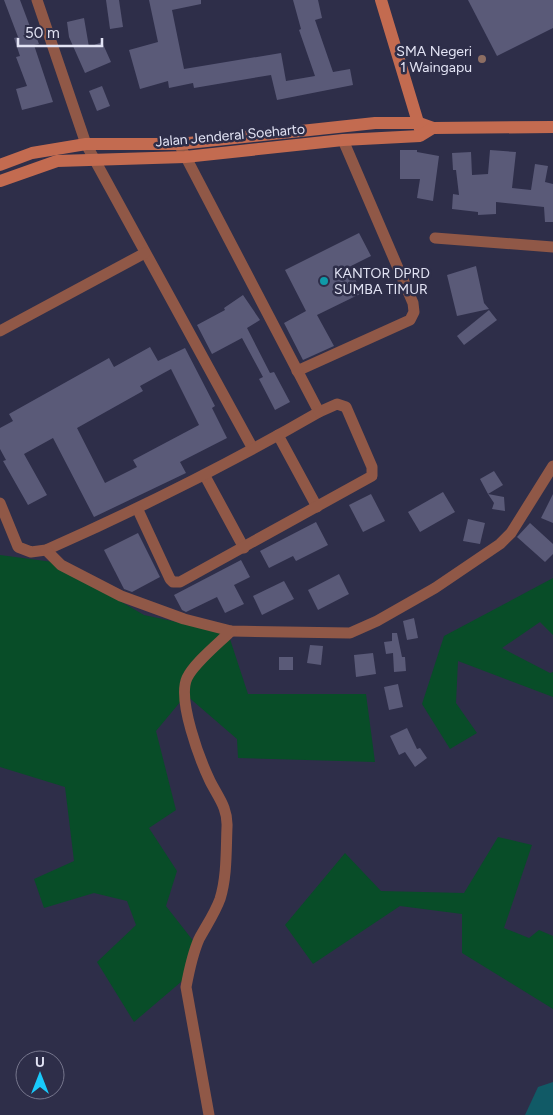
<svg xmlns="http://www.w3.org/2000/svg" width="553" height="1115" font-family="Figtree,sans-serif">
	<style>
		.green { fill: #084d28 }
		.water { fill: #115a66 }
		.building { fill: #5a5a78; fill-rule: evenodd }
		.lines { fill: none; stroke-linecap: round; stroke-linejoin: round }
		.street { stroke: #905847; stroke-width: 11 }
		.secondary { stroke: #c36b50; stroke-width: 12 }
		.education-dot { fill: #8d6e63; stroke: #2e2e49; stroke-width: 2 }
		.culture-dot { fill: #0f9aa8; stroke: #2e2e49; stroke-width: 2 }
		.labels { text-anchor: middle; stroke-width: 5; stroke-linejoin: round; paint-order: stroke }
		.poi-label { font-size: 14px; fill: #e2e3f4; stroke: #2e2e49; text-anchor: end }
		.street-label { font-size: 14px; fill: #e2e3f4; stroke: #2e2e49 }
	</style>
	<rect width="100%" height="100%" fill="#2e2e49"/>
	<g class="green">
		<path d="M0,555l53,7 91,53 84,18 20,61h118l9,68 -137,-4 -1,-19 -51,-44 -30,36 20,79 -27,18 28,43 -11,35 32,41 -10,29 -54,46 -37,-60 39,-37 -9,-24 -33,-8 -50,15 -10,-29 40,-18 -9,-74 -65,-20z"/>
		<path d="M553,578v57l-13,-13 -38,26 48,25 3,-1v25l-95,-36 -2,42 21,30 -27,16 -28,-45 22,-68z"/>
		<path d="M498,837l34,8 -28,83 25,10 10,-8 14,6v73l-91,-56v-39l-62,-8 -87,58 -28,-39 60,-72 36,38 83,2z"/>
	</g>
	<path class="water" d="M553,1082v33h-28l13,-28z"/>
	<g class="building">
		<path d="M4,0h16l12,32 2,-1 5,13 -5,1 19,57 -31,8 -6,-21 11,-3 -11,-29 4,-1 -6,-18 4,-1z"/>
		<path d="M106,0h13l4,27 -13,2z"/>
		<path d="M149,0h52v4l-29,6 12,59 97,-16 5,28 29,-5 -16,-46 2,-1 -8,-29h25l4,18 -7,2 18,52 17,-3 3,16 -76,15 -6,-25 -77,13 -1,-5 -24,5 -1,-7 -28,8 -11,-39 29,-8z"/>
		<path d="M468,0h85v28l-56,28z"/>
		<path d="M84,18l5,29 13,-5 9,20 -26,11 -16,-36 -2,-15z"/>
		<path d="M102,86l8,20 -13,5 -8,-20z"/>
		<path d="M400,150h17v2l22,4 -6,45 -16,-3 3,-19h-20z"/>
		<path d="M490,150l26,2 -4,36 19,2 4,-26 13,2 -3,16 8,2v38h-8l-1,-15 -48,-5v12l-18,1v-3l-26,-3 1,-15 6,1 -3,-25h-3l-1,-17 19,-1 1,23 16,-1z"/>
		<path d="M359,233l12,23 -22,11 13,26 -45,22 17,31 -31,14 -19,-37 22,-12 -21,-41z"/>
		<path d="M476,266l8,37 5,6 -32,7 -10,-41z"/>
		<path d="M243,295l17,25 -13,8 23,45 4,-1 16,30 -15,8 -16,-31 4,-2 -21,-39 -30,16 -15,-29 28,-15 -1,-2z"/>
		<path d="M489,310l8,10 -33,25 -7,-9z"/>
		<path d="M150,347l8,14 27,-13 30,58 -3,2 15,30 -47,24 6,11 -92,44 -41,-79 -29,16 23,41 -19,10 -25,-44 3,-1 -6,-11v-21l13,-7 -4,-7 100,-56 5,9zM171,369l28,56 -66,35 4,7 -32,16 -28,-55 66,-37 -3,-5z"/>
		<path d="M494,471l9,14 -15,9 -8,-15z"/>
		<path d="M443,492l12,20 -35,20 -12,-20z"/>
		<path d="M371,494l14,27 -22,11 -14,-27z"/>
		<path d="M488,494l16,3 1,14 -13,-2 2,-6z"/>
		<path d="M553,494v29l-12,-5z"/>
		<path d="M468,519l17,4 -5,21 -17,-3z"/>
		<path d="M316,522l12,23 -32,16 -3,-5 -24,12 -9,-17z"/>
		<path d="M530,523l23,21v10l-8,8 -28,-25z"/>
		<path d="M138,533l22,44 -28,15 -8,-3 -20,-39z"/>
		<path d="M241,560l9,17 -16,8 10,19 -19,9 -8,-16 -31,15 -4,-2 -8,-15z"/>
		<path d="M339,574l10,20 -31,16 -10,-20z"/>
		<path d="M284,581l10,18 -32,16 -9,-19z"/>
		<path d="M414,618l4,20 -11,2 -4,-19z"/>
		<path d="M392,633h5l5,24h3l1,14 -12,1 -1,-19 -7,1 -2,-12 8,-1z"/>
		<path d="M310,645l13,1 -2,19 -14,-2z"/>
		<path d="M373,653l3,21 -20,3 -2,-22z"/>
		<rect x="279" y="657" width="14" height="13"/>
		<path d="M398,684l5,23 -14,3 -5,-23z"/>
		<path d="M407,728l10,21 3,-1 7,10 -12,9 -10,-15 -6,3 -9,-19z"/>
	</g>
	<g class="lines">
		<g class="street">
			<path d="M37,0l49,144 166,303"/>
			<path d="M435,238l118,9"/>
			<path d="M0,331l145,-78"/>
			<path d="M297,371l113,-51 4,-8 -1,-9 -70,-163"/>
			<path d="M278,435l39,72"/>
			<path d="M205,476l39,72"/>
			<path d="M0,503l18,44 13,5 15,-2c95,-42 183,-86 273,-138l-140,-268"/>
			<path d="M138,510l32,69 3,3h7l192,-106v-9l-26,-60 -9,-3 -18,8"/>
			<path d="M46,550l15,15 60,31 63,23 47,12 119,2 27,-12 58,-33 65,-44 11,-11 42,-67"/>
			<path d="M209,1115l-23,-128c3,-16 6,-32 13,-48 7,-13 16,-26 21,-40 7,-22 6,-49 7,-72 1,-19 -9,-30 -17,-46 -10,-21 -33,-81 -23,-103 7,-15 32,-35 44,-47"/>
		</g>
		<g class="secondary">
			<path d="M381,0l39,129"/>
			<path d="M0,165l32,-12 54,-9h93l196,-21h44l14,5 120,-1"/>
			<path d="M0,181l57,-20 128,-4 158,-17 77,-4 13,-8"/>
		</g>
	</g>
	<circle class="education-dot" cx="482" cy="59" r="5"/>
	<circle class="culture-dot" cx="324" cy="281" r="5"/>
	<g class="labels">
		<g class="poi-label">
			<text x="472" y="56">SMA Negeri<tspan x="472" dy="16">1 Waingapu</tspan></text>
			<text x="334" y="278" text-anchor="start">KANTOR DPRD<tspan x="334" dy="16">SUMBA TIMUR</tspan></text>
		</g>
		<g class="street-label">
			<text transform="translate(230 135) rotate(-5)" y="5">Jalan Jenderal Soeharto</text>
		</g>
	</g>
	<g transform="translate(40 1075)"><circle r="24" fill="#2e2e49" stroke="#76768d"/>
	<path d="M0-4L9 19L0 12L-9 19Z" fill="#19cafc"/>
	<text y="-8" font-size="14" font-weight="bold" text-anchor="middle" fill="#e2e3f4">U</text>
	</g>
	<path d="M18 38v8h84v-8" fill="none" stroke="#e2e3f4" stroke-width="2.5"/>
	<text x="25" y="38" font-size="15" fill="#e2e3f4" stroke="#2e2e49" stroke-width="4" paint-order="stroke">50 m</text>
</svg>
